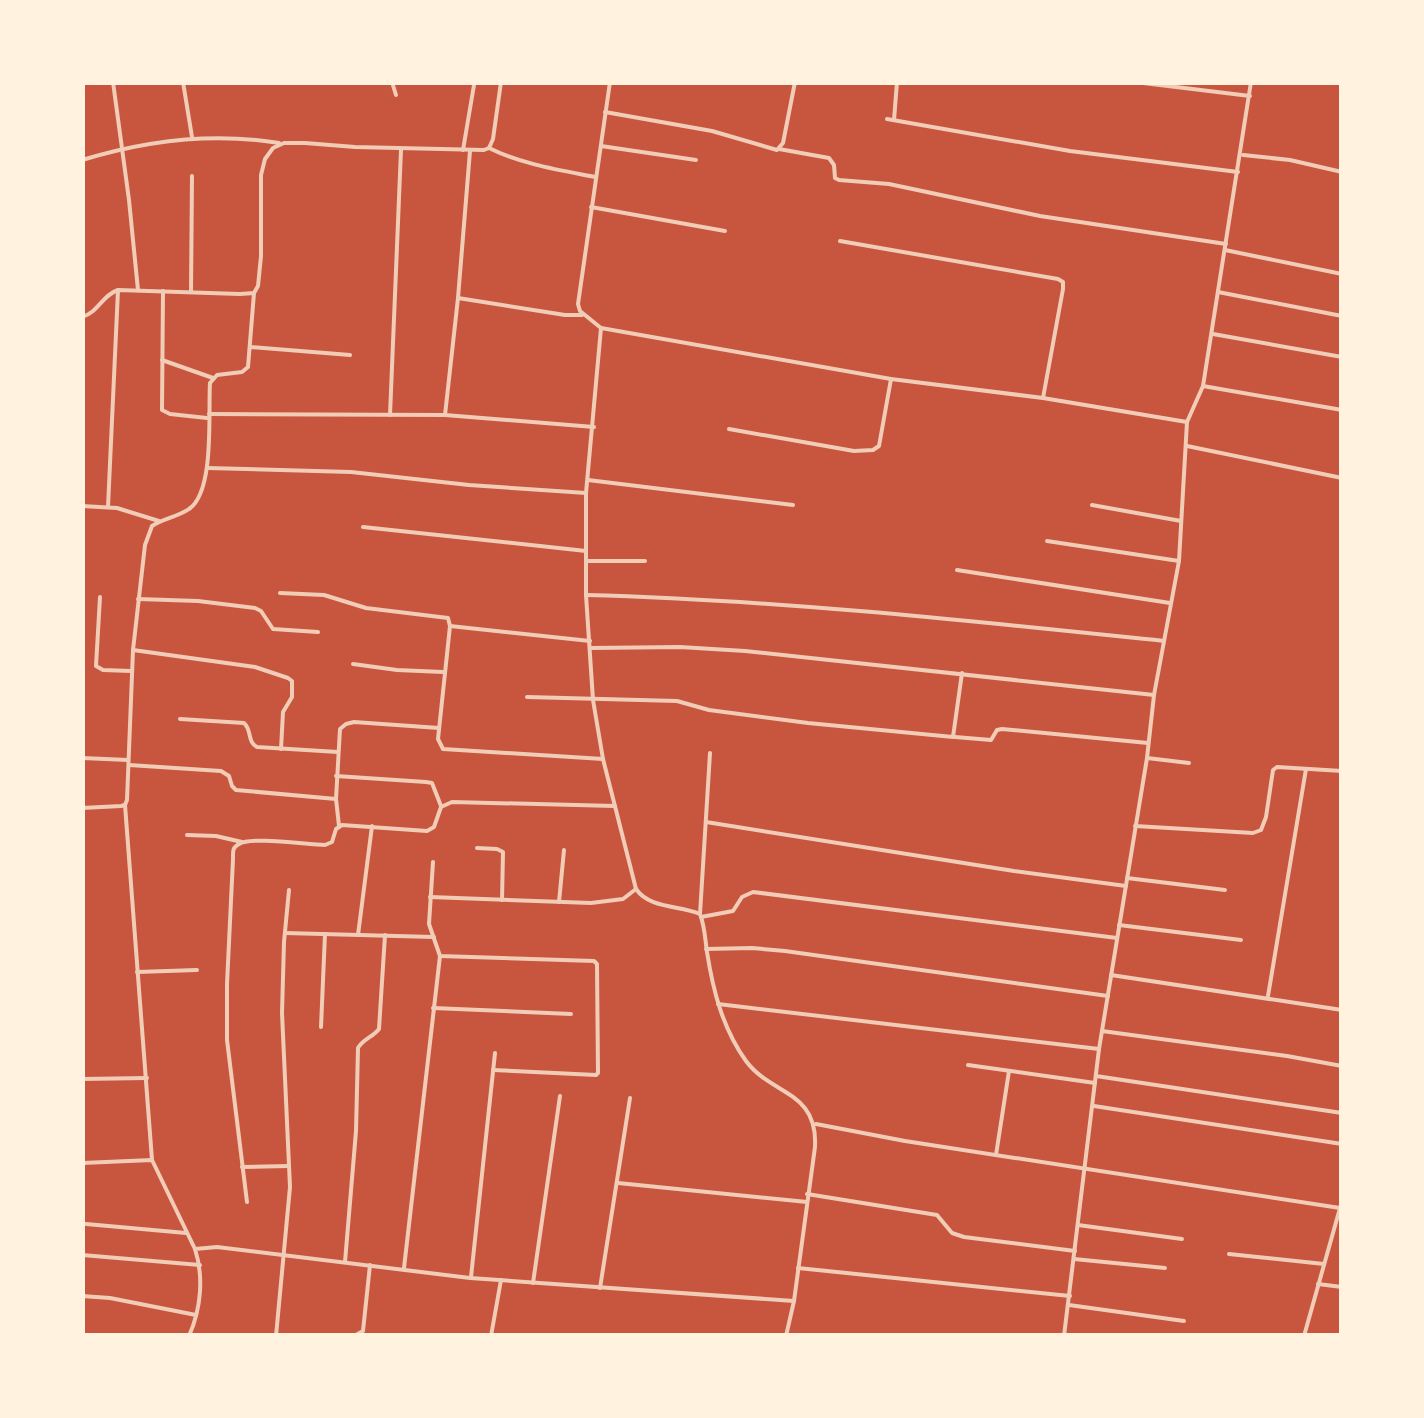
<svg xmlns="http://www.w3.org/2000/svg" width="1424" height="1418" font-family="'Alegreya Sans',sans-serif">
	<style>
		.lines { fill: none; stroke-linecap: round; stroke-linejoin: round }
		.minor { stroke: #f1ccb7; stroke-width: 4 }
	</style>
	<rect width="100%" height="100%" fill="#c8553d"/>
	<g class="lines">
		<g class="minor">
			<path d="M113,82l16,118 9,90"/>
			<path d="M183,82l9,55"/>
			<path d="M392,82l4,13"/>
			<path d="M610,82l-32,222 2,7 21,17 -15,165v102l7,105 10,59 33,130c14,20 43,16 64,25 5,13 5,25 7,38 6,39 16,77 39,109 26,35 72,29 69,86l-21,154 -8,35"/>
			<path d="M1135,82l115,14"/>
			<path d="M605,112l107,19 65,19 6,-7 12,-61"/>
			<path d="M887,119l183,32 168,21"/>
			<path d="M894,120l3,-38"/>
			<path d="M601,146l95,14"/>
			<path d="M489,148c32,16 70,22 106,29"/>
			<path d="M779,149l50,9 5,7 1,13 4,2 50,4 151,32 186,28"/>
			<path d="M463,150l11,-65"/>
			<path d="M1243,155l47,5 52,12"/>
			<path d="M82,160c65,-20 130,-28 197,-17"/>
			<path d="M591,207l134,24"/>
			<path d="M840,241l218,38 5,3v7l-20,109"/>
			<path d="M1225,250l117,24"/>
			<path d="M163,291l-1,119 8,4 37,4"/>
			<path d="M191,292l1,-116"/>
			<path d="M1218,292l124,24"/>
			<path d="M458,298l107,17h17"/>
			<path d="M82,317c17,-5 20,-22 36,-27l122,4 14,-1 4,-7 3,-30v-81l4,-16 8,-11 11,-5h21l50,4 129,3 5,-2 4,-9 8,-57"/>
			<path d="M601,328l290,51 152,19 144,24 16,-36 48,-304"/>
			<path d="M1213,334l129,23"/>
			<path d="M250,347l100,8"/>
			<path d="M162,360l51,18"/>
			<path d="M1203,386l139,24"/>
			<path d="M209,414l236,1 149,12"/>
			<path d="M390,415l11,-265"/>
			<path d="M445,415l13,-117 12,-147"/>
			<path d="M729,429l125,22 19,-1 6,-4 12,-67"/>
			<path d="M1187,446l155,32"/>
			<path d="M207,468l144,4 118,13 117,8"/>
			<path d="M588,480l205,25"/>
			<path d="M1092,505l89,16"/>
			<path d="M82,506l35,2 42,13"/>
			<path d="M108,507l10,-217"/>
			<path d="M363,527l223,24"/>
			<path d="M1047,541l132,20"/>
			<path d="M586,561h59"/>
			<path d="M957,570l213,33"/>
			<path d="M280,593l44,2 42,13 82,10 2,8 -12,113 5,10 160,10"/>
			<path d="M586,595c193,5 386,26 578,46"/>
			<path d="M100,597l-4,69 7,4 28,1"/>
			<path d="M138,599l60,2 57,7 6,3 12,18 45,3"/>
			<path d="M450,626l140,15"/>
			<path d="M591,648l89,-1 65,4 409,44"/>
			<path d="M133,650l122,17 33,11 4,3v16l-9,15 -2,37"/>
			<path d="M353,664l44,6 46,2"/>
			<path d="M527,697l150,4 32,9 99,13 145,14 9,-64"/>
			<path d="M180,719l64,4c8,7 3,19 13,24l81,5"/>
			<path d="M955,737l36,3 6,-10 5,-1 146,14"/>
			<path d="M82,758l46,2"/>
			<path d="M1147,758l42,5"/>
			<path d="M129,765l92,6 8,5 3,10 4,4 100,9"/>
			<path d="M336,776l90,6 6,1 9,23"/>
			<path d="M125,805l27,355"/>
			<path d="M82,808l39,-2 4,-1 2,-5 6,-150 12,-105 7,-19c12,-8 26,-9 37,-17 26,-18 19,-95 21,-126l7,-8 25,-3 6,-5 6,-74"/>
			<path d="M706,822l308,49 112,15"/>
			<path d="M339,826l-3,-27 4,-70 6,-5 8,-2 85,6"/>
			<path d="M1135,826l118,7 8,-3 5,-13 7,-47 4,-3 65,4"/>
			<path d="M187,835l29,1 26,6"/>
			<path d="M477,848l20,1 6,3 -1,48"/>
			<path d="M433,862l-4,62 11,32 154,5 3,3 1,109 -2,2 -103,-5"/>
			<path d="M1127,878l98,12"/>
			<path d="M430,897l161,6 32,-4 13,-10"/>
			<path d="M559,902l5,-52"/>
			<path d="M700,914l10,-161"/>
			<path d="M701,917l32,-6 9,-14 11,-5 364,46"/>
			<path d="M1119,925l122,15"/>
			<path d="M285,933l149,4"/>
			<path d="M358,935l14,-109"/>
			<path d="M706,949l46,-1 33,3 323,45"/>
			<path d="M137,972l60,-2"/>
			<path d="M1111,975l231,35"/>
			<path d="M1268,996l38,-227"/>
			<path d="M718,1004l381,45"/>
			<path d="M433,1008l138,6"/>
			<path d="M321,1027l4,-93"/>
			<path d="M1102,1031l185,25 55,10"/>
			<path d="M968,1065l127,18"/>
			<path d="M1096,1076l246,37"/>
			<path d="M82,1079l65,-1"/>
			<path d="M1094,1106l248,38"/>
			<path d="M816,1124l89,17 435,67"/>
			<path d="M996,1155l13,-84"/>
			<path d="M82,1163l70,-3 43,89"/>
			<path d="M242,1167l47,-1"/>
			<path d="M618,1183l189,19"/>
			<path d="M807,1194l130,21 15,18 12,4 111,14"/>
			<path d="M247,1202l-20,-162v-56l6,-125c0,-8 -1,-11 6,-15 13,-8 69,1 86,1l7,-3 4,-13 6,-4 85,6 7,-4 7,-20 11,-5 163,4"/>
			<path d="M86,1224l100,9"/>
			<path d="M1078,1225l104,14"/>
			<path d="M1229,1254l95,10"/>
			<path d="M82,1255l118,10"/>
			<path d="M1074,1259l91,9"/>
			<path d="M345,1262l11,-131 2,-83c5,-9 15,-11 21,-19l6,-94"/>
			<path d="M404,1268l36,-312"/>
			<path d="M798,1268l272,28"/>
			<path d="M471,1277l24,-224"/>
			<path d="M533,1283l27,-187"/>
			<path d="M1318,1284l24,3"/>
			<path d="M600,1288l30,-190"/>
			<path d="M82,1296l28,2 86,17"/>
			<path d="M1069,1305l115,16"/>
			<path d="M189,1336c12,-27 15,-59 6,-87l22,-2 253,31 324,23"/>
			<path d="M276,1336l14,-149 -8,-174 2,-71 5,-52"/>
			<path d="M354,1336l9,-5 7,-66"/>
			<path d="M491,1336l10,-56"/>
			<path d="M1064,1336l35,-287 48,-291 7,-63 25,-134 8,-139"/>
			<path d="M1304,1336l38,-135"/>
		</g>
	</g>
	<rect width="1424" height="1418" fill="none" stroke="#fff3e0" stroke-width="170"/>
</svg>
